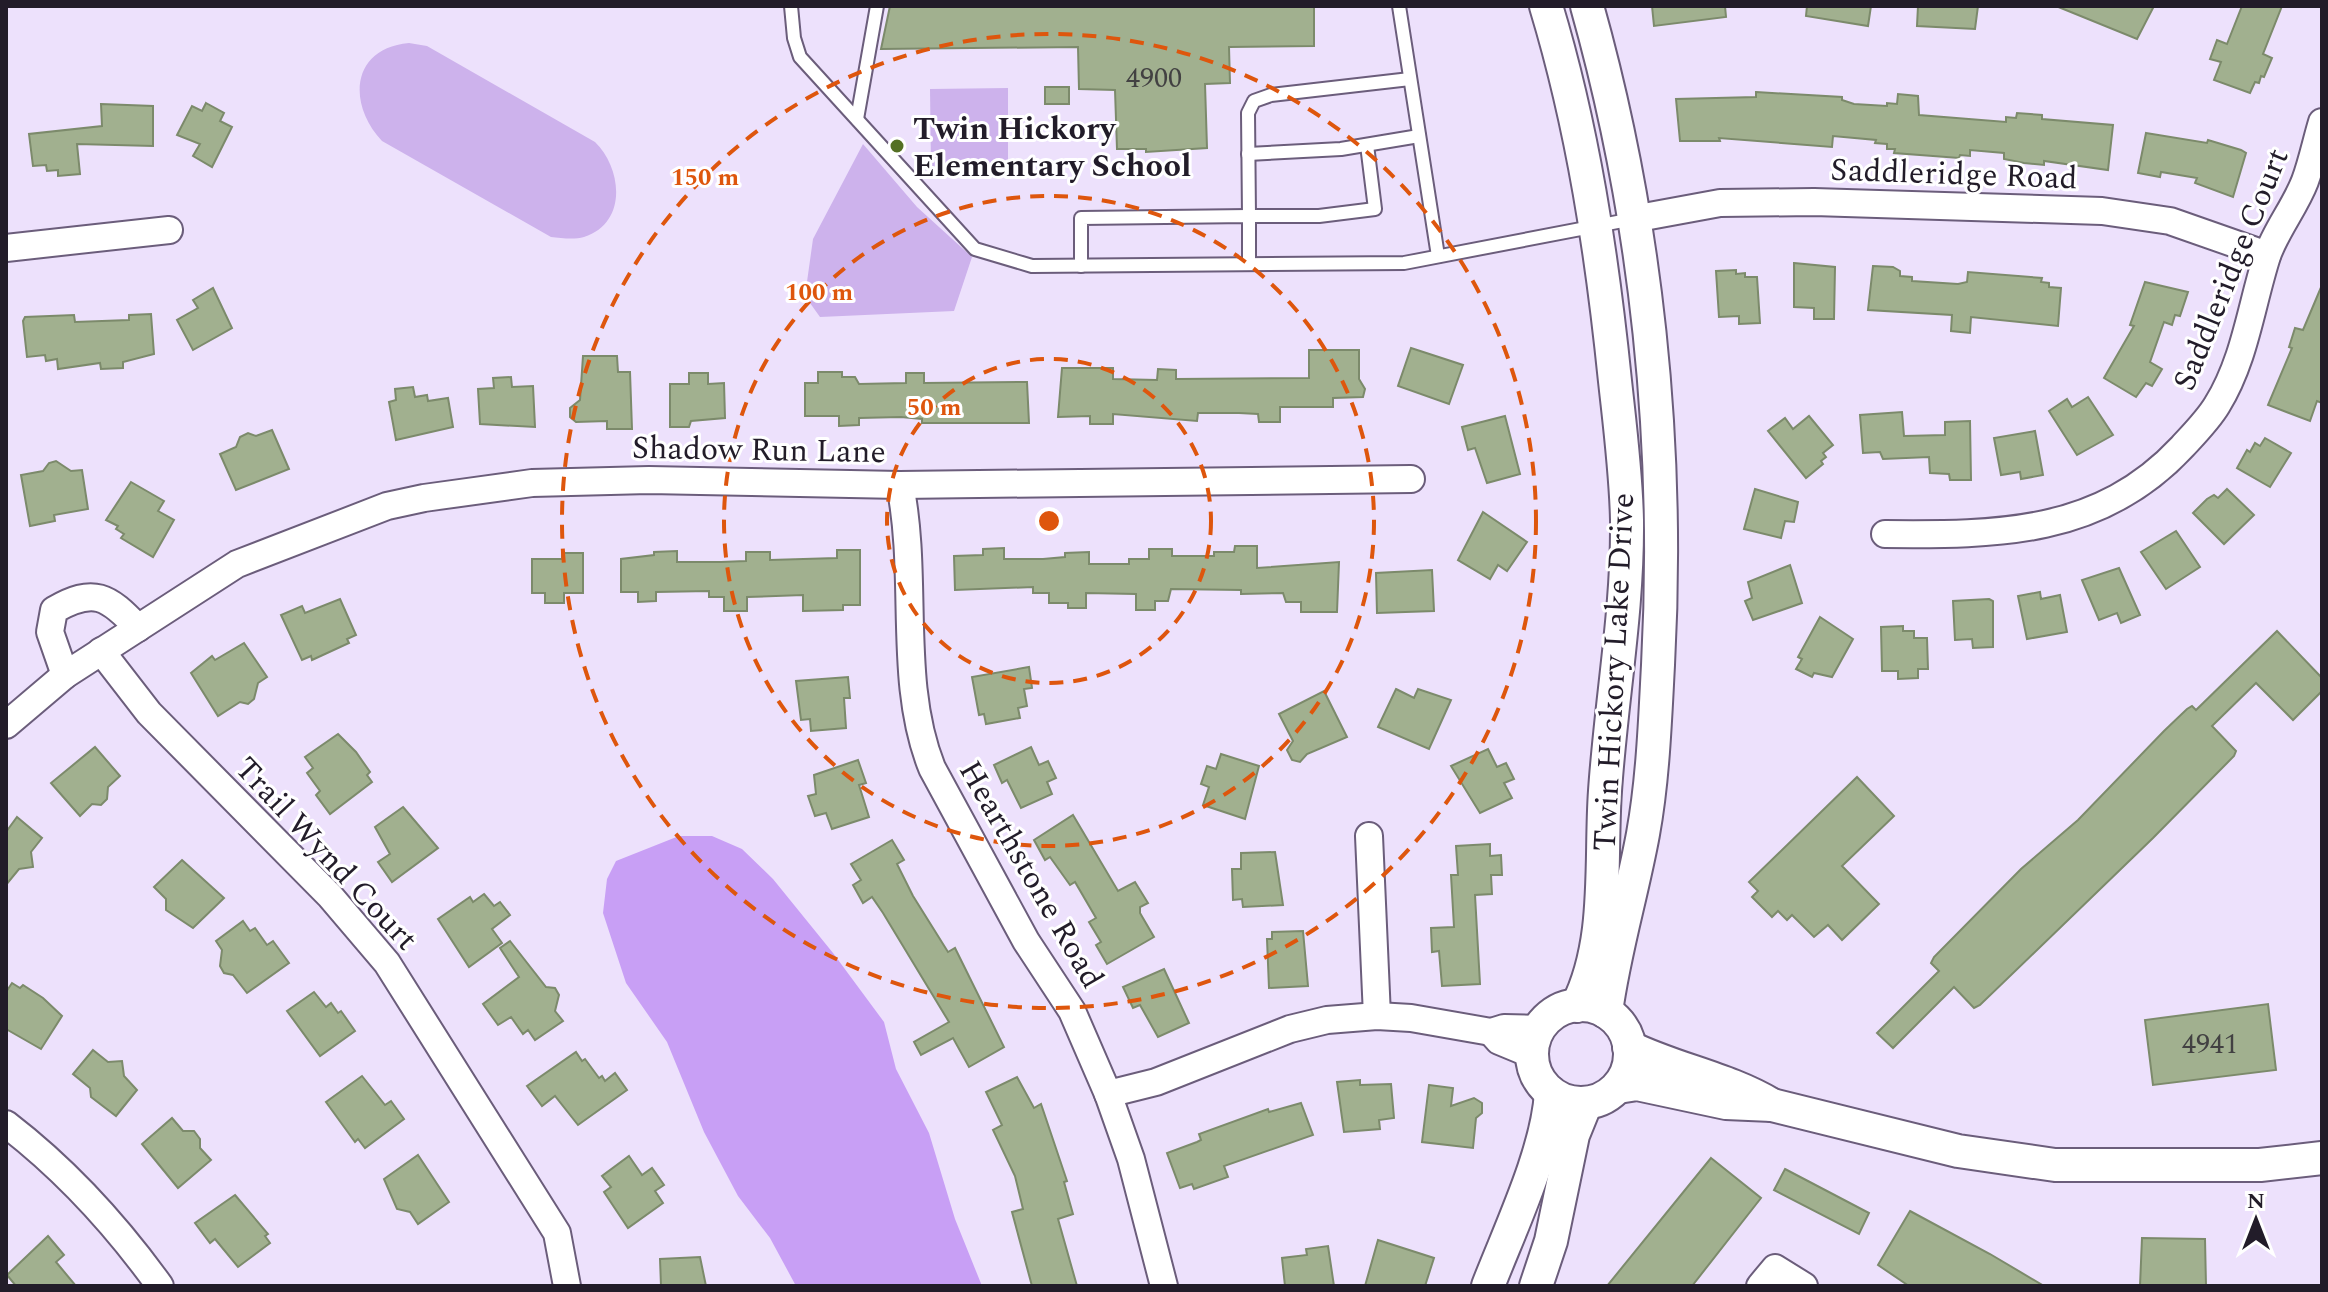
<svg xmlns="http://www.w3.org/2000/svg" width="2328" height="1292" font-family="Spectral,serif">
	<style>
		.green { fill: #cdb2ec }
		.water { fill: #c89ff5 }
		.building { fill: #a1b08f; stroke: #7c8a6b; stroke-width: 2 }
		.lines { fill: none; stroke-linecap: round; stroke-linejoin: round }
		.service-casing { stroke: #6b5d7b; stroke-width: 16 }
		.minor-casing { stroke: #6b5d7b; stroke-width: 30 }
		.tertiary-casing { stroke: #6b5d7b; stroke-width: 36 }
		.service { stroke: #fff; stroke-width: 12 }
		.minor { stroke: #fff; stroke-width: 26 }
		.tertiary { stroke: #fff; stroke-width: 32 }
		.ring { fill: none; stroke: #de560d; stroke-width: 4; stroke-dasharray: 14 10 }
		.poi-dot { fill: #547024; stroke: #fff; stroke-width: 3 }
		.labels { text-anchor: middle; stroke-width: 6; stroke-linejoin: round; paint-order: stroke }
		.number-label { font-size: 28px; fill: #424142 }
		.poi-label { font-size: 32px; font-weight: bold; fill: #221c29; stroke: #fff; text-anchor: start }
		.street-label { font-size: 32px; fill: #221c29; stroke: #fff }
		.centre { fill: #de560d; stroke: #fff; stroke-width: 4 }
		.ring-label { font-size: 24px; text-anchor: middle; font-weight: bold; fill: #de560d; stroke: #fff; stroke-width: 6; stroke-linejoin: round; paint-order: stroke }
	</style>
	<rect width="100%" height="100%" fill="#ede1fc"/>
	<g class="green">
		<path d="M409,43l18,3 168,96c27,26 33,81 -11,95 -10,3 -23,1 -33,0l-169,-96c-35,-37 -31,-93 27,-98z"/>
		<path d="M1008,88v78l-77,1 -1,-78z"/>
		<path d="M863,144l54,63 55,50 -18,54 -134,6 -15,-21 8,-57z"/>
	</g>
	<path class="water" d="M679,836h33l30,13 31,30 60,74 51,69 12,47 33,64 26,86 27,67h-186l-26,-48 -32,-42 -34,-64 -37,-90 -41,-59 -23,-70 4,-34 9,-18z"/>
	<g class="building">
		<path d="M890,6h424v40l-85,1 1,36 -25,1 2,64 -61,4v-3h-29l-2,-59 -36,-1 -1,-42 -197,2z"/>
		<path d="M1652,6h73l1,11 -72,9z"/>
		<path d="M1807,6h64l-3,20 -62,-10z"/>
		<path d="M1918,6h60l-3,23 -58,-3z"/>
		<path d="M2056,6h98l-17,33z"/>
		<path d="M2242,6h40l-19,48 9,4 -8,19 -3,-1 -2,7 -4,-1 -5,11 -36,-13 7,-18 -11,-3 7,-19 10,4z"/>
		<rect x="1045" y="87" width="24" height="17"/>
		<path d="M1756,92l86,5v3l12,4 33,2v-3l10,1 1,-10 20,2 1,19 87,7v-5l10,1 1,-5 25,2v4l71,6 -5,45 -64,-9v4l-20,-2 -20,-4v-6l-34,-3v6l-10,-1 -1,3 -65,-5 1,-4h-8v-5l-12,-1 1,-3 -43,-4 -1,11 -113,-9 1,3h-40l-4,-42 80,-2z"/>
		<path d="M206,103l18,10 -4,8 12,6 -20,40 -19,-11 7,-12 -23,-9 15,-29 10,5z"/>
		<path d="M101,104l52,2v40l-76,-2 3,30 -22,2v-6l-11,1 -1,-6 -13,1 -4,-32 73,-8z"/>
		<path d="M2146,133l61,10 1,-3 33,10 5,3 -13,44 -38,-14 2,-5 -36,-6 -1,5 -22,-4z"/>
		<path d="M1794,263l41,4 -1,52h-20v-11l-20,-1z"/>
		<path d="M1873,266l20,1 7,4v5l12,1v4l46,3 9,-2 1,-10 74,6 -1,4 8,1v4l12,1 -3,38 -87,-9 -1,16 -19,-2 1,-16 -84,-5z"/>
		<path d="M1736,270v4l9,-1v4h12l3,46 -21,1v-8l-20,1 -3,-46z"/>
		<path d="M2145,282l43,10 -8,24 -5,-1 -3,10 -8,-3 -14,40 12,7 -10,17 -6,-3 -10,14 -32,-19 30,-52 -4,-1z"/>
		<path d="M2322,285v118l-5,-2 -7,20 -42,-16 24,-57 -3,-1 6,-19 8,2z"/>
		<path d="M213,288l19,40 -39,22 -16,-30 21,-12 -5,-8z"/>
		<path d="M151,314l3,40 -31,8v6l-22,1 -1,-6 -42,6 -1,-10 -11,2 -1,-6 -18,2 -4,-36 2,-4 49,-2 1,7 54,-2v-5z"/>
		<path d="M1411,348l52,17 -14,39 -51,-18z"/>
		<path d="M1309,350h50v29l6,10 -2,8 -30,1v9h-53v15h-21l-1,-8 -19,-1h-41l-1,8 -84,-7v10h-23v-8l-32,1 4,-49h51v11l44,1 1,-11 18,1v9l133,-1z"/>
		<path d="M583,356h34l1,16h12l2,57h-25v-8l-31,1 -6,-5v-9l10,-8z"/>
		<path d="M818,372h24v5h13l4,7 47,-1v-10h18v10l103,-1 2,41h-107v-4l-21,-2 -42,1v7l-20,1v-10h-34v-33h13z"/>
		<path d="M689,373h19v11l16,-1 1,35 -34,3 -2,6h-19v-43h19z"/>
		<path d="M511,377l1,10 21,-1 2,41 -55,-3 -2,-35 16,-1 -1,-10z"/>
		<path d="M413,387l2,10 12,-2 1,6 20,-3 5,29 -57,13 -7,-38 7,-2 -1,-11z"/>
		<path d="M2088,397l25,38 -36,20 -28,-44 18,-12 5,8z"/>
		<path d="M1902,412l2,24 41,-1v-13l25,-1 1,59h-21l-1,-6 -19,-1 -1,-16 -46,2 -3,-7 -17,1 -3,-38z"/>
		<path d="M1505,416l15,58 -33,9 -12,-35 -7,2 -6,-23z"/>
		<path d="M1809,416l24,29 -10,8 3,4 -5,4 2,3 -17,14 -38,-47 17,-13 8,11z"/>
		<path d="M272,430l17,39 -53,21 -16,-36 16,-7 4,-10 8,-4 8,3z"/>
		<path d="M2035,431l8,44 -22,4 -1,-7 -19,3 -7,-37z"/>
		<path d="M2265,438l26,15 -21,34 -33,-19 10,-18 3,2 5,-9 5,3z"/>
		<path d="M56,461l15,10 11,-1 6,39 -34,6 1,6 -25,5 -9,-51 22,-4 6,-8z"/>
		<path d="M131,482l33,19 -6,10 16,9 -21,37 -32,-19 3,-4 -8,-5 2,-3 -12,-6z"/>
		<path d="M1755,489l43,13 -4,20 -9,-1 -4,17 -37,-9z"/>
		<path d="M2227,489l27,26 -30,29 -31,-31 14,-14 7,-4 4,3z"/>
		<path d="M1483,512l44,30 -20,29 -9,-6 -8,14 -32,-19z"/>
		<path d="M2176,531l24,36 -34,22 -25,-37z"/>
		<path d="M1235,546h22v22l82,-6 -2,50h-36v-10h-15l-3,-9 -42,1v-4l-70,-1 -3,12h-13v9h-19v-16l-50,-1v15h-18v-5h-19v-10h-16v-6l-78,3 -1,-34 29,-1v-6l21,-1v11h39l22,-2v-4l24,-1v12h40v-5h20v-10h23v7h42v-4h20z"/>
		<path d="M837,550h23v55h-17v5l-40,1v-16l-56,2v14h-23v-14h-15v-6l-53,1v9l-18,1v-10h-17v-33l33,-4v-3l23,-1v11h44l25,-1v-9h24v8l67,-2z"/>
		<path d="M562,553h21v40h-19v10h-19v-10h-13v-34h30z"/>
		<path d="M1790,565l12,38 -49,17 -8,-19 7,-3 -4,-16z"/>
		<path d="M2119,568l21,47 -19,8 -4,-10 -18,7 -17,-40z"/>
		<path d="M1432,570l2,41 -57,2 -1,-40z"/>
		<path d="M2040,592l1,7 19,-4 7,37 -40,7 -9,-43z"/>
		<path d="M340,599l16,36 -9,4 2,4 -37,17 -1,-4 -9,4 -21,-45 21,-9 3,7z"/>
		<path d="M1989,599l4,2v46l-20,1 -1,-9 -17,1 -2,-39z"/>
		<path d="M1820,617l33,22 -21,38 -18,-4 -2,4 -16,-8 6,-10 -4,-2z"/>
		<path d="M1903,626v5h11v7h13l1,31h-10v9l-20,1v-8h-16l-1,-44z"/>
		<path d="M2277,631l45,47v13l-29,29 -37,-37 -44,43 24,25 -2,5 -81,82 -173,167 -6,3 -20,-21 -61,61 -16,-15 62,-62 -8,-8 3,-6 87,-88 57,-49 86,-89 23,-22 5,-3 4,4z"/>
		<path d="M244,643l23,34 -9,6 -4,16 -6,5 -8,-2 -22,14 -27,-43 21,-17 3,4z"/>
		<path d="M1029,667l3,21 -8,1 3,17 -9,2 2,10 -34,6 -2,-10 -5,1 -7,-38z"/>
		<path d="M848,677l2,21h-6l2,30 -35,3 -1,-12 -9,1 -5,-39z"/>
		<path d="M1396,689l18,9 4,-9 33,11 -22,49 -51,-22z"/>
		<path d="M1324,691l23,46 -40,17 -7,8 -8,-2 -5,-10 6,-9 -14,-27z"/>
		<path d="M338,734l18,18 14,20 -3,3 5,7 -42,32 -14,-19 4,-4 -13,-18 6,-5 -8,-11z"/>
		<path d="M95,747l25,29 -12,11 -1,12 -6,6 -9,-1 -12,12 -29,-33z"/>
		<path d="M1031,747l8,18 9,-4 8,17 -9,4 5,12 -31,14 -14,-28 -5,3 -8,-18z"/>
		<path d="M1488,749l9,18 9,-4 8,16 -10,4 8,15 -32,15 -29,-47z"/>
		<path d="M1221,754l38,12 -14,53 -42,-14 6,-18 -8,-3 6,-18 9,3z"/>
		<path d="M858,760l8,23 -7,2 10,32 -37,12 -6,-16 -11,3 -7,-20 8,-2 -2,-19z"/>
		<path d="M1857,777l37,39 -52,50 37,38 -37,36 -14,-15 -14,12 -22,-22 -5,5 -9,-9 -6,6 -20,-20 6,-6 -9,-9z"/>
		<path d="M403,807l35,41 -46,34 -14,-20 12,-8 -15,-27z"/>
		<path d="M1073,815l45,76 17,-9 13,21 -8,4v6l14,24 -47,27 -11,-19 5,-3 -12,-20 7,-4 -21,-36 -5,3 -20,-28 -5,3 -11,-20z"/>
		<path d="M17,817l25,21 -11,14 2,15 -14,2 -13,16v-53z"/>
		<path d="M892,840l12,20 -7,4 16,32 35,56 7,-4 49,99 -35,20 -16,-29 -32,17 -7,-13 35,-20 -66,-109 -11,-16 -9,6 -10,-18 8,-5 -10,-16z"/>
		<path d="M1490,844v12l11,-1 1,20h-11l1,19 -17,1 5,89 -38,2 -3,-35 -7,1 -1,-24 23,-1 -3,-52h7l-2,-29z"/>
		<path d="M1275,852l8,53 -40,2 -1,-8 -9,1 -1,-31h9v-16z"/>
		<path d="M182,860l42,38 -31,30 -27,-18v-11l-12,-12z"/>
		<path d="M484,894l10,12 6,-4 10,13 -18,14 10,14 -33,24 -31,-48 32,-22 3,5z"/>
		<path d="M243,921l7,10 5,-3 12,17 6,-4 16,22 -42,30 -14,-18 -9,-2 -4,-7 2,-16 -6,-9z"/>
		<path d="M1303,931l5,55 -39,2 -2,-49h5v-7z"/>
		<path d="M510,941l36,46 9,1 4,7 -4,16 8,10 -28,19 -7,-10 -5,4 -12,-17 -13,8 -15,-21 36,-27 -19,-29z"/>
		<path d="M1164,969l25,54 -31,14 -18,-32 -7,3 -10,-21z"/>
		<path d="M12,983l8,5 3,-3 20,13 19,18 -21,33 -35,-20v-37z"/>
		<path d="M314,992l12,15 5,-4 7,10 3,-2 14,20 -35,25 -33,-45z"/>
		<path d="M2268,1004l8,66 -123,15 -8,-65z"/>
		<path d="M93,1050l15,12 14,-1 2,15 13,14 -21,26 -25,-19 -1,-9 -17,-14z"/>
		<path d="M576,1052l6,9 3,-2 14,19 3,-2 3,5 10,-8 12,17 -49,35 -23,-29 -13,10 -15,-20z"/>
		<path d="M362,1076l23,29 6,-4 13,18 -39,29 -7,-9 -3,3 -29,-40z"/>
		<path d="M1017,1077l17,31 7,-4 26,77 -3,1 9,32 -15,5 19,67h-45l-20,-74 11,-3 -8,-33 -22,-46 9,-5 -16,-33z"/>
		<path d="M1360,1080v5l31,-1 3,34 -15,2 1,9 -36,3 -7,-50z"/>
		<path d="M1429,1085l24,3 -2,18 23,-8 8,5v10l-6,5 -3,30 -51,-6z"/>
		<path d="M1301,1103l12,32 -89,31 4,11 -34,12 -2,-5 -12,4 -13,-35 30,-11 4,-2 -2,-6 69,-25 1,3z"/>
		<path d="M172,1118l11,13h11l6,8v9l11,12 -33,28 -36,-44z"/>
		<path d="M418,1155l31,47 -31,22 -8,-12 -13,-3 -13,-30z"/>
		<path d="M629,1156l13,19 10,-7 12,17 -9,6 8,12 -35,25 -24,-36 7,-5 -9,-11z"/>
		<path d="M1711,1158l50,40 -69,88h-85z"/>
		<path d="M1785,1169l84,44 -10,21 -85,-44z"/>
		<path d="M235,1195l33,39 -3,2 5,7 -32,24 -23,-28 -5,4 -15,-20z"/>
		<path d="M1910,1211l80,43 54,32h-135l-31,-21z"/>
		<path d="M48,1236l16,19 -8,7 20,24h-60l-9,-11z"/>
		<path d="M2142,1238l63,1 1,47h-66z"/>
		<path d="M1378,1240l56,18 -9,28h-60z"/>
		<path d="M1328,1246l6,40h-49l-3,-28 25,-3 -1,-6z"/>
		<path d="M700,1257l6,29h-45l-1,-27z"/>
	</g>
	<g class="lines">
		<g class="service-casing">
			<g id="service">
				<path d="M791,6l3,32 6,19 175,192 57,17 372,-3 229,-44"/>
				<path d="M1399,6l39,250"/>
				<path d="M857,119l20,-113"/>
				<path d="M1367,145l8,64 -56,7h-70l-1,-103 6,-12 17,-6 139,-16"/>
				<path d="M1248,154l93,-5 78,-13"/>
				<path d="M1081,266v-48l168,-2v48"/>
			</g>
		</g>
		<g class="minor-casing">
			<g id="minor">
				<path d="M1633,219l87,-16 94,-1 288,9 68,10 97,34"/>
				<path d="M6,248l163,-18"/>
				<path d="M900,485c19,94 -3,196 32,283l94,173 46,70 36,83 23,65 33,127"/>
				<path d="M1885,534c113,1 215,1 297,-87 12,-13 26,-27 35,-42 28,-45 34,-99 50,-149 9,-26 28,-49 38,-75 7,-19 11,-39 17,-59"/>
				<path d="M101,651l48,62 181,183 57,67 170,270 10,53"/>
				<path d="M65,675l-15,-43 4,-22c40,-23 54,-14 84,18"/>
				<path d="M6,725l59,-50 172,-111 150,-58 37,-8 108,-15 117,-3 251,5 511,-6"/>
				<path d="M1369,836l8,180"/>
				<path d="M1491,1032l8,9 34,14"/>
				<path d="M1108,1094l48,-12 134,-53 37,-9 50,-4 34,2 80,14 13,-4 35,1"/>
				<path d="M6,1124c60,46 110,101 154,162"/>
				<path d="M1760,1286l15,-18 29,18"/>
			</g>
		</g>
		<g class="tertiary-casing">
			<g id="tertiary">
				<path d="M1546,6c37,122 56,248 69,375 5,46 11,92 12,139 1,91 -16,181 -22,271 -5,71 5,150 -28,215"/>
				<path d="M1587,6c60,213 83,438 71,659 -3,56 -5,114 -15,169 -11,60 -29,118 -37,178"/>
				<circle cx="1581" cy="1054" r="49"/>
				<path d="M1618,1087l19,-3 89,19 46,2c-45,-27 -96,-35 -143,-58"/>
				<path d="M1772,1105l186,46 97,14h205l62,-7"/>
				<path d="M1488,1286c22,-57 59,-133 63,-193"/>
				<path d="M1536,1286l15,-45 22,-106 13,-32"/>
			</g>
		</g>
		<use href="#service" class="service"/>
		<use href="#minor" class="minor"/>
		<use href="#tertiary" class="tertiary"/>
	</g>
	<g class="ring">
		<circle cx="1049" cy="521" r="162"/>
		<circle cx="1049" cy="521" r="325"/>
		<circle cx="1049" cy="521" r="487"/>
	</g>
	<circle class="poi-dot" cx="897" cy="146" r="8"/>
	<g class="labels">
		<g class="number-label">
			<text x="1154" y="87">4900</text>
			<text x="2210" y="1053">4941</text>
		</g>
		<g class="poi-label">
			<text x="913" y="139">Twin Hickory<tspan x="913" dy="37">Elementary School</tspan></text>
		</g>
		<g class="street-label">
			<text transform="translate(1954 173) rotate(2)" y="11">Saddleridge Road</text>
			<text transform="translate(2230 269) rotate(-68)" y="11">Saddleridge Court</text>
			<text transform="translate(759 449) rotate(1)" y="11">Shadow Run Lane</text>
			<text transform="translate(1613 672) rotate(-87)" y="11">Twin Hickory Lake Drive</text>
			<text transform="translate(327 853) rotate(47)" y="11">Trail Wynd Court</text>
			<text transform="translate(1032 874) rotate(60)" y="11">Hearthstone Road</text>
		</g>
	</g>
	<circle cx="1049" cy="521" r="12" class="centre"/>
	<g class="ring-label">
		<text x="705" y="185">150 m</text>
		<text x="819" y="300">100 m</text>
		<text x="934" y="415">50 m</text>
	</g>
	<rect width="2328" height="1292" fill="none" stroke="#221c29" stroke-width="16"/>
	<g transform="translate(2256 1220)" stroke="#ffffff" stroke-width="6" paint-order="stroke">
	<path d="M0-6L14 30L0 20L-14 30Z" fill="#221c29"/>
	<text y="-12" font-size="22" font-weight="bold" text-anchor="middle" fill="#221c29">N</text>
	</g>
</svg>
